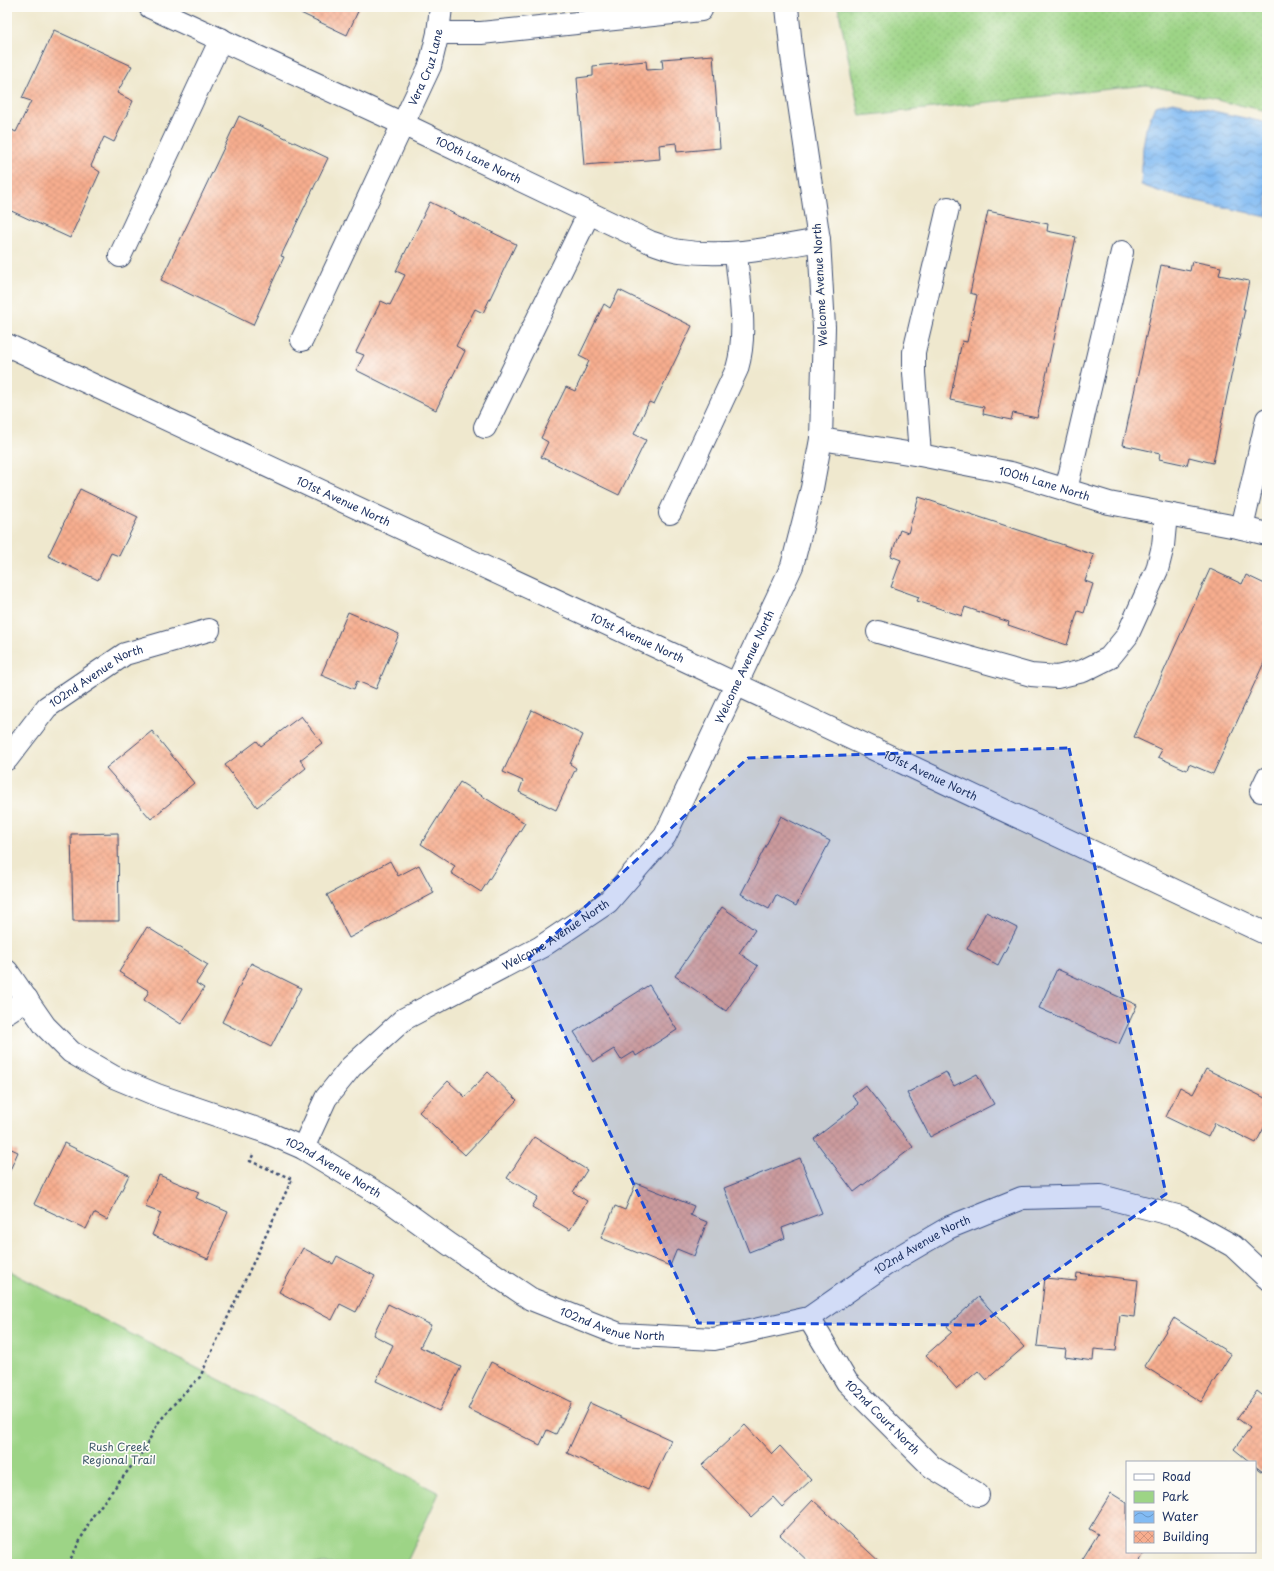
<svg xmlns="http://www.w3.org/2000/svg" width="1274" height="1571" font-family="'Playpen Sans',sans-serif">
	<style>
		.grass { fill: url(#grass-dots); stroke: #5c8272 }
		.green { fill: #9dd486; stroke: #5c8272 }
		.water { fill: url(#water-waves); stroke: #4e75a8 }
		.building { fill: url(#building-cross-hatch) }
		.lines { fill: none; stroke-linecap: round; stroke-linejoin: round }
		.minor-casing { stroke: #3b4b6f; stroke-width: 24 }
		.path { stroke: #3b4b6f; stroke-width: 2.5; stroke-dasharray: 3 3; stroke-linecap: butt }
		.minor { stroke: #fff; stroke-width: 22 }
		.marked { fill: #1d4ed8; fill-opacity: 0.2; stroke: #1d4ed8; stroke-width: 3; stroke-dasharray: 8 5; stroke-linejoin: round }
		.labels { text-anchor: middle; stroke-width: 3.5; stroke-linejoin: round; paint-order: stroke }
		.street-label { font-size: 11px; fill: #1b2f5e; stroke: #fdfcf7 }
		.park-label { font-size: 11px; fill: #3c5868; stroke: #fdfcf7 }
	</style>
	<defs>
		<pattern id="grass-dots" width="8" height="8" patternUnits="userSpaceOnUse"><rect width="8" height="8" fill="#9dd486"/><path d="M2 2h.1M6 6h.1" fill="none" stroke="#87b676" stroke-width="1.8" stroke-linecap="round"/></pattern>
		<pattern id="water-waves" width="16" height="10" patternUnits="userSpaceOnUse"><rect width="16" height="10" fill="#82bbf3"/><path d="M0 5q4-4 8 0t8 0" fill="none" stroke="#6a98c8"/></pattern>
		<pattern id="building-cross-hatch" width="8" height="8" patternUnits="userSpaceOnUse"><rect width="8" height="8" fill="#f7ad8e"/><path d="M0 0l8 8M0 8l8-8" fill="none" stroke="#d3957d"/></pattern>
	</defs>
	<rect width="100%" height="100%" fill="#fdfcf7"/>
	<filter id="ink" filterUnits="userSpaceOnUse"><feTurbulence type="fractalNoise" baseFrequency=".025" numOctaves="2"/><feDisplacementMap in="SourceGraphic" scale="8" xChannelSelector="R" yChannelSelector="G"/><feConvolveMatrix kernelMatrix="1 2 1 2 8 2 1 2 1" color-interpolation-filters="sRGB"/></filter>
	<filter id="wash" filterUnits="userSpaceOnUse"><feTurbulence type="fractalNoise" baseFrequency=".012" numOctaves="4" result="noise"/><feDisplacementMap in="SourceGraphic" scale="16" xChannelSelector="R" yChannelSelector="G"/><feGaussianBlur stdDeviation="0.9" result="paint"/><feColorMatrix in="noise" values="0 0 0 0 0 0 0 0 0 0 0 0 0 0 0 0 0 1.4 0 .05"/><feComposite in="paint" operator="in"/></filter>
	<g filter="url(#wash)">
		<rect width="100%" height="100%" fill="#efe8ce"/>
		<path class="grass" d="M838,7h429v104l-120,-26 -287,31z"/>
		<path class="green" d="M7,1270l432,223 -33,71h-399z"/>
		<path class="water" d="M1173,102l94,21v94l-100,-23 -26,-9 2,-38 3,-18 9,-23z"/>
		<g id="blocks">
			<g class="building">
				<path d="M288,7h72l-13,28z"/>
				<path d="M54,30l78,36 -15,27 16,8 -19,41 -10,-5 -13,29 9,6 -30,66 -63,-29v-78l1,-3 8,4 15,-31 -9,-3z"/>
				<path d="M713,55l7,93 -43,4 -1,-9 -17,2 1,14 -76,6 -7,-87 16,-2v-10l53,-5 1,9 16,-1 -1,-10z"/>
				<path d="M239,116l89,42 -47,98 3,1 -31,68 -92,-45z"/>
				<path d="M430,202l86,42 -33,69 -8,-4 -19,37 9,5 -29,59 -80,-40 8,-15 -8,-3 25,-51 9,4 15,-30 -9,-4z"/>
				<path d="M988,211l60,13 -1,7 29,6 -39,181 -24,-5 -2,7 -28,-6 1,-7 -34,-7 12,-59 5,1 10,-47 -7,-2z"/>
				<path d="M1192,261l29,6 -2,8 30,6 -6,28h2l-32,154 -24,-6 -2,8 -28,-6 1,-6 -37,-8 38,-180 29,6z"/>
				<path d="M619,290l73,36 -38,78 -5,-2 -15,32 12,6 -27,55 -78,-38 7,-15 -7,-4 25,-51 9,4 14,-30 -10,-5 25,-52 6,4z"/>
				<path d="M80,489l58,28 -19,39 -8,-3 -13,27 -50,-24z"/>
				<path d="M919,497l175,58 -9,26 8,3 -9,29 -6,-2 -11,34 -59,-20 1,-3 -44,-15 -3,9 -45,-15 2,-4 -28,-10 10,-27 -10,-4 9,-26 8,3z"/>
				<path d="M1210,569l32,15 4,-9 21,10v71l-54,118 -24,-10 -2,6 -29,-13 4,-7 -28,-13z"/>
				<path d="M348,612l51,22 -23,55 -19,-8 -3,8 -33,-14z"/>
				<path d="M532,710l51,25 -13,29 6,4 -20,42 -37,-18 4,-11 -20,-9z"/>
				<path d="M301,716l21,27 -22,17 6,8 -49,39 -32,-42 32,-24 4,5z"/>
				<path d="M152,731l42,52 -43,36 -45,-51z"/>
				<path d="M460,782l65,41 -44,69 -30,-19 4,-7 -34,-22z"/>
				<path d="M781,816l49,25 -34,65 -20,-11 -7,14 -28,-15z"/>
				<path d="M118,833l1,88h-46l-2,-87z"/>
				<path d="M390,861l8,15 21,-11 15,28 -85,45 -22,-43z"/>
				<path d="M722,907l33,23 -16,23 19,13 -32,45 -51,-35z"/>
				<path d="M986,912l31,16 -19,37 -31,-16z"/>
				<path d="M147,927l61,38 -12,18 8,5 -23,36 -37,-24 5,-9 -30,-19z"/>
				<path d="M251,963l50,25 -30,59 -49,-25z"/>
				<path d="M1057,969l80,36 -18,39 -80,-36z"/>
				<path d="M649,985l28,45 -41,26 -2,-4 -13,8 -7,-11 -21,13 -19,-30z"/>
				<path d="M1206,1069l61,30v23l-11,21 -41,-20 -7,14 -42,-20 14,-30 13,7z"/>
				<path d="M488,1072l29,28 -52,55 -46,-43 29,-31 17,16z"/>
				<path d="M946,1072l8,14 23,-12 17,30 -64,33 -23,-44z"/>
				<path d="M865,1085l48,62 -59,45 -40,-53 45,-35 -7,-9z"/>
				<path d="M534,1137l53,33 -14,22 14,9 -17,29 -38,-23 6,-10 -31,-19z"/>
				<path d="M64,1143l65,32 -22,45 -13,-7 -8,16 -52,-25z"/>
				<path d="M7,1147l11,5 -11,25z"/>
				<path d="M800,1158l22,55 -40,15 3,10 -36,14 -25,-64z"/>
				<path d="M159,1175l40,17 -3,6 32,14 -20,47 -56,-24 9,-22 -16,-6z"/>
				<path d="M636,1183l58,23 -4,9 17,7 -13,34 -17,-7 -7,17 -69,-28 14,-32 10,4z"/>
				<path d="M303,1248l30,16 4,-8 38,20 -19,36 -16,-8 -8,16 -53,-28z"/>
				<path d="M1077,1273l61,7 -4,37 -14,-2 -4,36 -22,-2 -1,12 -28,-4 1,-8 -29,-3 8,-68 31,3z"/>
				<path d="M979,1297l45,50 -38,33 -8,-9 -21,18 -31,-34 26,-23 -5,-6z"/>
				<path d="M388,1304l43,21 -11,22 41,20 -22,44 -63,-30 17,-36 -20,-10z"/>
				<path d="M1174,1318l57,36 -30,48 -57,-36z"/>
				<path d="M491,1362l81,40 -16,32 -9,-4 -7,15 -72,-36z"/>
				<path d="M1257,1391l10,8v76l-12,-9v-4h-5l-16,-13 16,-21 -13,-10z"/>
				<path d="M590,1403l81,37 -23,50 -81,-37z"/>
				<path d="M745,1425l27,29 8,-8 31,34 -29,27 -9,-10 -22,20 -49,-52z"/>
				<path d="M1111,1493l16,10v49h18l-7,12h-56l-2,-1 18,-29 -9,-5z"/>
				<path d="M813,1500l69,64h-71l-31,-29z"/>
			</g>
		</g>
	</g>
	<g filter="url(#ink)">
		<use href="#blocks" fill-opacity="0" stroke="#3b4b6f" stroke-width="1"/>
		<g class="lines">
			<g class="minor-casing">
				<g id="minor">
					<path id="s1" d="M150,7l253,117 247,118c10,3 20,8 30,9 47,7 93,-3 139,-11"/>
					<path d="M438,33h43l220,-23"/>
					<path d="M120,256l101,-217"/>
					<path id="s2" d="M302,340l128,-274 8,-33 3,-26"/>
					<path id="s3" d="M7,345l682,317 578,272"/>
					<path d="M485,427l104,-214"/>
					<path id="s4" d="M821,439l99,16 91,18 98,30 133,25 25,6"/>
					<path d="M920,455l-6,-82v-21l34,-144"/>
					<path d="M1066,490l56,-238"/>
					<path d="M670,513l67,-144c11,-37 2,-78 -1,-116"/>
					<path d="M1242,528l25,-109"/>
					<path d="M878,632l153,43 26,2 26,-6 26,-13 18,-22 30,-66 6,-24 3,-32"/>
					<path id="s5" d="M7,759l40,-52 78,-53 84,-24"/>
					<path d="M1261,791l6,-13"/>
					<path id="s6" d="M7,971l38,55 26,26 43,25 43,18 109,37 37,16 84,51 62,45 82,55 88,35 95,5 95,-21 76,-53 65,-38 72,-29 79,-2 80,21 52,29 34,32"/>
					<path d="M7,1012l20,-13"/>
					<path id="s7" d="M303,1148l23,-50 25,-31 53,-48 137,-72 67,-45 57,-66 127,-270 20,-78 9,-49 3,-112 -5,-87 -27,-184 -5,-49"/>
					<path id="s8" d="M809,1318l38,64 85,85 46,28"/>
				</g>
			</g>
			<path class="path" d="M68,1564l24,-47 52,-67 14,-27 22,-26 20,-20 92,-198 -42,-18 3,-6"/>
			<use href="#minor" class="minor"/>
		</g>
	</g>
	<path class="marked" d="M1069,748l97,446 -187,131 -281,-2 -169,-365 219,-200z"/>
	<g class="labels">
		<g class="street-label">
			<text dy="4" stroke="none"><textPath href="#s2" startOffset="300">Vera Cruz Lane</textPath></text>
			<text dy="4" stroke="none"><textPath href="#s1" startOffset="362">100th Lane North</textPath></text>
			<text transform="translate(820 285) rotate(-93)" y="4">Welcome Avenue North</text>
			<text dy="4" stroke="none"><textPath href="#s4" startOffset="228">100th Lane North</textPath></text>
			<text dy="4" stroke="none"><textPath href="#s3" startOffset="371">101st Avenue North</textPath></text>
			<text dy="4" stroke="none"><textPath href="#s3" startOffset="695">101st Avenue North</textPath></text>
			<text dy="4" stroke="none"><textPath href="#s7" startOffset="676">Welcome Avenue North</textPath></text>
			<text dy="4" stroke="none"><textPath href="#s5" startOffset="124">102nd Avenue North</textPath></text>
			<text dy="4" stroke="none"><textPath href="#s3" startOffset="1019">101st Avenue North</textPath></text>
			<text dy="4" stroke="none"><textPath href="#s7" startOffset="340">Welcome Avenue North</textPath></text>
			<text dy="4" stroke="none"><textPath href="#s6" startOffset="391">102nd Avenue North</textPath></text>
			<text dy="4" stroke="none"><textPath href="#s6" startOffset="1051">102nd Avenue North</textPath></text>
			<text dy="4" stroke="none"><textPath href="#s6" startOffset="715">102nd Avenue North</textPath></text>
			<text dy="4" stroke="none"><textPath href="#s8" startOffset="124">102nd Court North</textPath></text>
		</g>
		<g class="park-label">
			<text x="119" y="1451">Rush Creek<tspan x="119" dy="13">Regional Trail</tspan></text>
		</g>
	</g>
	<rect width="1274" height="1571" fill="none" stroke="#fdfcf7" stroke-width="24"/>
	<rect x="1126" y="1461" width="130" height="92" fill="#fdfcf7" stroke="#a3aaba"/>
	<rect x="1134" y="1474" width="20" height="6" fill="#ffffff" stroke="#a3aaba"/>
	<text x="1162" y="1481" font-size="12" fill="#1b2f5e">Road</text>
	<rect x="1134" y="1491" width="20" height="12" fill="#9dd486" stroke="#a3aaba"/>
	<text x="1162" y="1501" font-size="12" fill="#1b2f5e">Park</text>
	<rect x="1134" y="1511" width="20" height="12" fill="url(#water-waves)" stroke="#a3aaba"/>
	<text x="1162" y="1521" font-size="12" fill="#1b2f5e">Water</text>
	<rect x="1134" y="1531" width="20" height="12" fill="url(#building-cross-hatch)" stroke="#a3aaba"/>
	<text x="1162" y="1541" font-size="12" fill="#1b2f5e">Building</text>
</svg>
